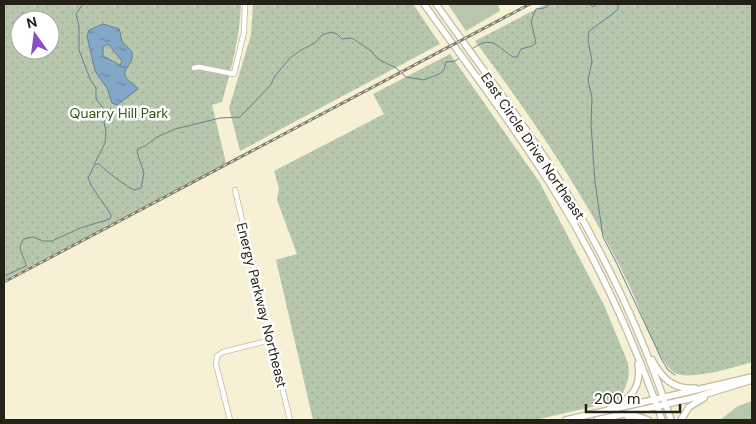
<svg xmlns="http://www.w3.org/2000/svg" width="756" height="424" font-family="'DM Sans',sans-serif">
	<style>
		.grass { fill: #b7c7ad }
		.park { fill: url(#park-dots); fill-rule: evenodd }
		.water { fill: url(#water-ripples); stroke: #668092; fill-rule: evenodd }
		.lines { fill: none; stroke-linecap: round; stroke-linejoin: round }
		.stream { stroke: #668092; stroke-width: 1 }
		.minor-casing { stroke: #c1bba1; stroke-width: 6 }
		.major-casing { stroke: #c1bba1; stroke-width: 8 }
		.minor { stroke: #fff; stroke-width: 4.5 }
		.major { stroke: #fff; stroke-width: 5.5 }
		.rail-casing { stroke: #827f6d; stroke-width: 3 }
		.rail { stroke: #fff; stroke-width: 1; stroke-dasharray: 4; stroke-linecap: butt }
		.labels { text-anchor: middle; stroke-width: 5; stroke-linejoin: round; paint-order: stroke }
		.park-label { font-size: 14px; fill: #36531b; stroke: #fff }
		.street-label { font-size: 14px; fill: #242218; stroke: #fff }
	</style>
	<defs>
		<pattern id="park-dots" width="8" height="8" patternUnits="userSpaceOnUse" patternTransform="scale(1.25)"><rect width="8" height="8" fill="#b7c7ad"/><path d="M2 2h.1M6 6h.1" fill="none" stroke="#9dab94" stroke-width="1.8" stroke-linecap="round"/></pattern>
		<pattern id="water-ripples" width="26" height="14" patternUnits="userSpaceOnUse" patternTransform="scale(1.25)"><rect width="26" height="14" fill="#83a8c7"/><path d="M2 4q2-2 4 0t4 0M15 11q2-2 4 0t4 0" fill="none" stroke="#6b88a1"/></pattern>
	</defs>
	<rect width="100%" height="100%" fill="#f6f0d5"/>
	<g class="grass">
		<path d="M448,4h50l2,7 -34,20z"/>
		<path d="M752,401v19h-32l18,-14z"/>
	</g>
	<g class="park">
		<path d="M4,4h237c-1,33 -10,66 -19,98l-10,3 14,58 -222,117zM20,20h30v30h-30z"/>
		<path d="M253,4h160l27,40 -200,107 -11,-43 22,-73z"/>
		<path d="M546,4h206v358c-16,5 -63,19 -77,11 -17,-9 -36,-67 -45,-86 -42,-88 -97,-168 -155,-246z"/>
		<path d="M450,54l90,129 64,122 24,58 1,10 -2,10 -4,10 -6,8 -82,19h-222l-37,-160 21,-6 -20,-54 2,-11 -5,-18 110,-57 -11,-20z"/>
	</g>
	<path class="water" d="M103,24l16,5c2,4 1,8 3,12 4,7 14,9 9,20 -2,5 -7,8 -6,14 1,7 10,8 13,14l-21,16 -5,-2 -5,-15 -12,-17 -8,-35 2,-6zM108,44l14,17 -2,4 -17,-9v-9z"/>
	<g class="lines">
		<g class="stream">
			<path d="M83,4l-7,10 3,12v24l11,29 6,9v11l11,14 -1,4"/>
			<path d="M553,4h8"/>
			<path d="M589,4l4,3 4,-3"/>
			<path d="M618,4v5l-4,4 -25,18 -1,9 4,21 -4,19 4,18 -1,26 4,58 8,55 13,25 46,98 6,10 7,5"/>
			<path d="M472,49c21,-15 25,-2 41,8h4l4,-8 11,-3 4,-3 -5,-22 5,-12 8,-1 6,-4"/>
			<path d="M95,163l10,-20 1,-12 -2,-9 7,-14"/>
			<path d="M4,276l22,-10c-1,-10 -11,-17 -2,-27l9,-2 10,4h9l28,-13 30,-9 1,-3 -1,-3 -18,-26 -4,-9 7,-14h4c11,10 21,18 35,26l7,-2 3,-15 -7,-21 1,-3 7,-3 12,-9 18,-8 45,-11 20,-1 30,-31 5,-10 15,-18 11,-8 14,-7 7,-8 9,-3 6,2 5,5 10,-1 19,13 7,8 18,9 10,9 18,3 15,-6 5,-4 2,-8 9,-1 6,-4"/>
		</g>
		<g class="minor-casing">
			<g id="minor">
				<path d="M194,68l5,-1 35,7 10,-42 1,-28"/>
				<path d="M235,190l55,230"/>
				<path d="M230,420l-14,-56 1,-8 6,-4 48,-12"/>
			</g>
		</g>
		<g class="major-casing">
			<g id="major">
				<path d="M424,4c46,65 95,128 136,196 42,69 75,144 102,220"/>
				<path d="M436,4c44,62 92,124 131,189 43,72 78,148 104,227"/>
				<path d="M652,360c10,18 21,30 43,28"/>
				<path d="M610,408c21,-8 32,-21 28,-44"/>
				<path d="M627,416h9l12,4"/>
				<path d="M566,420l186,-43"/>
				<path d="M597,420l96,-22 59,-18"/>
				<path d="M681,420l8,-13 15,-9"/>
			</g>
		</g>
		<use href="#minor" class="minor"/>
		<use href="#major" class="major"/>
		<g class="rail-casing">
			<path id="rail" d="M4,282l526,-278"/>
		</g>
		<use href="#rail" class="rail"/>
	</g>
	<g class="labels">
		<g class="park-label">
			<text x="119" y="118">Quarry Hill Park</text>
		</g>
		<g class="street-label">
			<text transform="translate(533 146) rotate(56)" y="5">East Circle Drive Northeast</text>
			<text transform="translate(262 305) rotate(76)" y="5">Energy Parkway Northeast</text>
		</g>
	</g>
	<rect width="756" height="424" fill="none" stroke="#242218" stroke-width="10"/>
	<g transform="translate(35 35) rotate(346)"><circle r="24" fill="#ffffff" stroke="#a7a7a3"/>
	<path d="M0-4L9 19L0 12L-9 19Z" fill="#874fc6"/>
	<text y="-8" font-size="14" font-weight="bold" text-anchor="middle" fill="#242218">N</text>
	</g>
	<path d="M586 404v8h94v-8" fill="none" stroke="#242218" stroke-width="2.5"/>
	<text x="594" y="404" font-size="15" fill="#242218" stroke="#ffffff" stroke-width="4" paint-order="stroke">200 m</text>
</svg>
